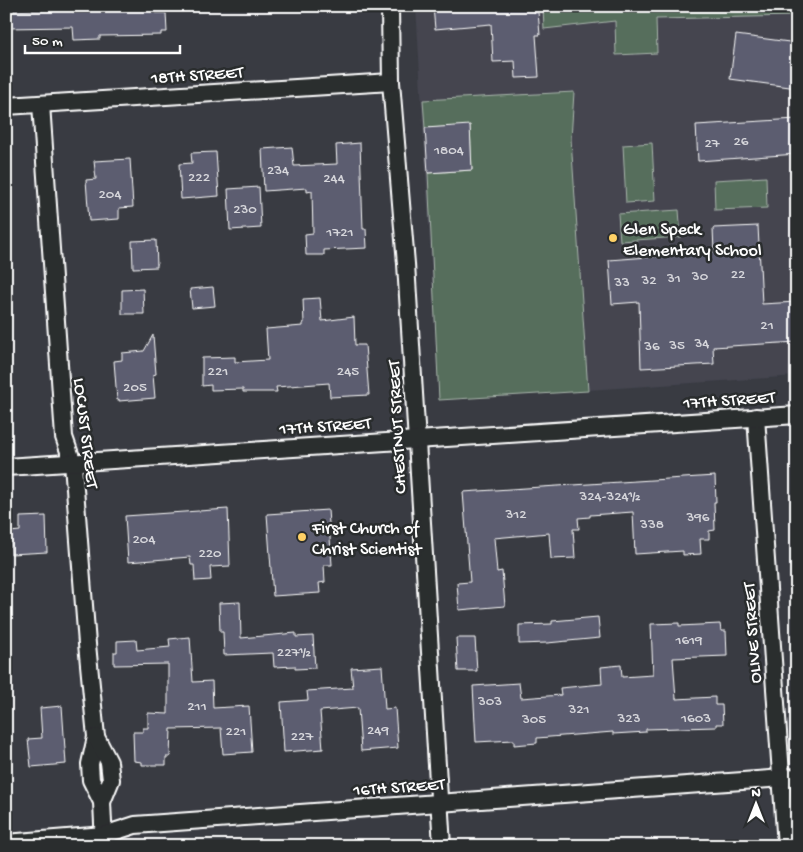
<svg xmlns="http://www.w3.org/2000/svg" width="803" height="852" font-family="'Gochi Hand',sans-serif">
	<style>
		.built { fill: #444550 }
		.green { fill: #566e5b; stroke: #aab6ad }
		.building { fill: #5c5d6f; stroke: #fff }
		.lines { fill: none; stroke-linecap: round; stroke-linejoin: round }
		.minor-casing { stroke: #fff; stroke-width: 20 }
		.minor { stroke: #2a2d2e; stroke-width: 16 }
		.poi-dot { fill: #ffd166; stroke: #2a2d2e; stroke-width: 2 }
		.labels { text-anchor: middle; stroke-width: 5; stroke-linejoin: round; paint-order: stroke }
		.number-label { font-size: 15px; fill: #d6d6db }
		.street-label { font-size: 18px; fill: #fff; stroke: #2a2d2e }
		.poi-label { font-size: 18px; fill: #fff; stroke: #2a2d2e; text-anchor: start }
	</style>
	<rect width="100%" height="100%" fill="#393b42"/>
	<filter id="ink" filterUnits="userSpaceOnUse"><feTurbulence type="fractalNoise" baseFrequency=".02" numOctaves="2"/><feDisplacementMap in="SourceGraphic" scale="10" xChannelSelector="R" yChannelSelector="G"/><feConvolveMatrix kernelMatrix="1 2 1 2 8 2 1 2 1" color-interpolation-filters="sRGB"/></filter>
	<g filter="url(#ink)">
		<path class="built" d="M416,6h381v370l-358,24z"/>
		<g class="green">
			<path d="M543,6h254v10l-141,3 1,34 -41,2 -1,-34 -71,8z"/>
			<path d="M574,92l-3,47 17,252 -149,9 -11,-227 44,-3 -2,-44 -45,2 -2,-28z"/>
			<path d="M652,143l3,58 -29,2 -3,-58z"/>
			<path d="M766,177l1,31 -52,2 -1,-30z"/>
			<path d="M679,210l2,27 -61,4 -2,-27z"/>
		</g>
		<g class="building">
			<path d="M123,6h32v7h11l1,19h-6v3l-61,1v3l-26,1 -1,-13 -67,1v-17l67,-2v3l50,-2z"/>
			<path d="M433,6h101l1,7 3,-1 2,23h-4l3,42 -23,1 -1,-17 -22,1 -2,-38 -56,5z"/>
			<path d="M736,35l61,8v45l-67,-9z"/>
			<path d="M797,119v35l-99,7 -2,-36z"/>
			<path d="M470,125l2,45 -44,3 -3,-45z"/>
			<path d="M360,143l3,86h3l1,19 -43,2v5h-18l-1,-21 8,-1 -1,-42 -5,1v-4l-43,3 -2,-42 30,-2 2,19 43,-2 -1,-19z"/>
			<path d="M216,152l3,44 -38,3 -2,-35 13,-1 -1,-10z"/>
			<path d="M130,159l3,48 -14,1v11l-30,2 -3,-41 10,-1 -2,-18z"/>
			<path d="M259,187l2,41 -31,2 -2,-41z"/>
			<path d="M758,226l4,78 35,-2v40l-84,5 1,17 -73,4 -2,-66 -27,2 -3,-44 105,-8 -1,-24z"/>
			<path d="M156,240l1,27 -24,1 -1,-27z"/>
			<path d="M213,287l2,19 -23,2 -2,-19z"/>
			<path d="M143,289l1,25h-22v-24z"/>
			<path d="M320,298l2,23 32,-4 1,28h10l4,50 -39,2 -1,-14 -53,4 1,5h-34v-3l-32,1v-5l-9,1v-28l33,-1v5l33,-2 -2,-31 37,-3v-3h1l-1,-24z"/>
			<path d="M153,335l3,39 -3,1 2,23 -36,3v-2l-2,1 -3,-39 8,-1v-7l22,-2z"/>
			<path d="M715,476l1,26h-2l1,28 -6,1v8h-9l1,15 -18,1v-4l-48,3 -2,-42 -43,3v2l-12,1 1,11h-6l2,29 -24,1 -2,-26 -55,5 3,34 5,-1 3,35 -46,4 -2,-27 13,-1 -7,-90z"/>
			<path d="M228,509l2,57 -20,1 1,13 -16,1 -1,-16h-3l-1,-8 -62,5 -3,-46z"/>
			<path d="M328,510l4,55h-8l1,17 -6,1 1,10 -47,3 -6,-82z"/>
			<path d="M46,516l1,36 -36,2 -1,-22 10,-1v-14z"/>
			<path d="M240,602l1,36 55,-5v4l17,-1 2,32 -20,1v-3l-21,1 -1,-14 -49,2 -1,-23h-3l-1,-29z"/>
			<path d="M598,617l2,21 -53,5 -28,1v-19l33,-1v-3z"/>
			<path d="M679,623v3l41,-2 1,7h5l1,25 -54,2 3,41 39,-2v8h7l1,19h-7v3l-70,2v3l-33,2v-2l-76,6v5l-23,2v-5l-38,2 -3,-56 46,-3 2,15 40,-3 -1,-7 42,-4 -1,-17 20,-2 1,12 31,-2 -2,-51z"/>
			<path d="M190,637l3,45 19,-1 1,27 36,-2 3,46 -29,2 -2,-26 -50,1 -1,28h-4v8h-24v-3l-8,-1 -1,-29h10v-4h5v-15l20,1v-50l-54,1v-13h3v-11l19,-1 1,10 33,-3 -1,-8z"/>
			<path d="M456,638h19l2,33h-19z"/>
			<path d="M382,666l3,43 10,-1 3,40 -37,3 -3,-43 -38,3 3,38 -39,3 -3,-50 27,-2 -1,-9 46,-3 -2,-20z"/>
			<path d="M62,706l4,58 -35,3 -3,-28 14,-1 -2,-30z"/>
		</g>
		<g class="lines">
			<g class="minor-casing">
				<g id="minor">
					<path d="M390,6l1,76 15,182 36,582"/>
					<path d="M41,104l23,333 9,26 14,181 9,93 -6,27 1,16 11,22 2,42"/>
					<path d="M6,106l385,-24"/>
					<path d="M756,417l30,429"/>
					<path d="M6,467l791,-52"/>
					<path d="M96,737l13,25 2,18 -9,22"/>
					<path d="M6,843l98,-8 31,-10 662,-48"/>
				</g>
			</g>
			<use href="#minor" class="minor"/>
		</g>
	</g>
	<g class="poi-dot">
		<circle cx="613" cy="238" r="5"/>
		<circle cx="302" cy="537" r="5"/>
	</g>
	<g class="labels">
		<g class="number-label">
			<text x="741" y="145">26</text>
			<text x="712" y="147">27</text>
			<text x="449" y="154">1804</text>
			<text x="278" y="174">234</text>
			<text x="199" y="181">222</text>
			<text x="334" y="182">244</text>
			<text x="110" y="198">204</text>
			<text x="245" y="213">230</text>
			<text x="340" y="236">1721</text>
			<text x="738" y="278">22</text>
			<text x="700" y="280">30</text>
			<text x="674" y="282">31</text>
			<text x="649" y="284">32</text>
			<text x="622" y="286">33</text>
			<text x="767" y="329">21</text>
			<text x="702" y="347">34</text>
			<text x="677" y="349">35</text>
			<text x="652" y="350">36</text>
			<text x="218" y="375">221</text>
			<text x="348" y="375">245</text>
			<text x="135" y="391">205</text>
			<text x="610" y="500">324-324½</text>
			<text x="516" y="518">312</text>
			<text x="698" y="521">396</text>
			<text x="652" y="528">338</text>
			<text x="144" y="543">204</text>
			<text x="210" y="557">220</text>
			<text x="689" y="644">1619</text>
			<text x="294" y="656">227½</text>
			<text x="490" y="705">303</text>
			<text x="197" y="710">211</text>
			<text x="579" y="713">321</text>
			<text x="629" y="722">323</text>
			<text x="696" y="722">1603</text>
			<text x="534" y="723">305</text>
			<text x="378" y="734">249</text>
			<text x="236" y="735">221</text>
			<text x="302" y="740">227</text>
		</g>
		<g class="street-label">
			<text transform="translate(197 74) rotate(-4)" y="6">18TH STREET</text>
			<text transform="translate(729 399) rotate(-4)" y="6">17TH STREET</text>
			<text transform="translate(325 425) rotate(-4)" y="6">17TH STREET</text>
			<text transform="translate(396 427) rotate(-93)" y="6">CHESTNUT STREET</text>
			<text transform="translate(87 433) rotate(83)" y="6">LOCUST STREET</text>
			<text transform="translate(751 633) rotate(-94)" y="6">OLIVE STREET</text>
			<text transform="translate(399 786) rotate(-4)" y="6">16TH STREET</text>
		</g>
		<g class="poi-label">
			<text x="623" y="234">Glen Speck<tspan x="623" dy="21">Elementary School</tspan></text>
			<text x="312" y="533">First Church of<tspan x="312" dy="21">Christ Scientist</tspan></text>
		</g>
	</g>
	<rect width="803" height="852" fill="none" stroke="#2a2d2e" stroke-width="25"/>
	<rect x="12" y="12" width="778" height="827" fill="none" stroke="#fff" stroke-width="2" filter="url(#ink)"/>
	<g transform="translate(756 804)" stroke="#2a2d2e" stroke-width="4" paint-order="stroke">
	<path d="M0-4L9 19L0 12L-9 19Z" fill="#ffffff"/>
	<text y="-8" font-size="14" font-weight="bold" text-anchor="middle" fill="#ffffff">N</text>
	</g>
	<path d="M25 45v8h155v-8" fill="none" stroke="#ffffff" stroke-width="2.5"/>
	<text x="32" y="45" font-size="15" fill="#ffffff" stroke="#2a2d2e" stroke-width="4" paint-order="stroke">50 m</text>
</svg>
